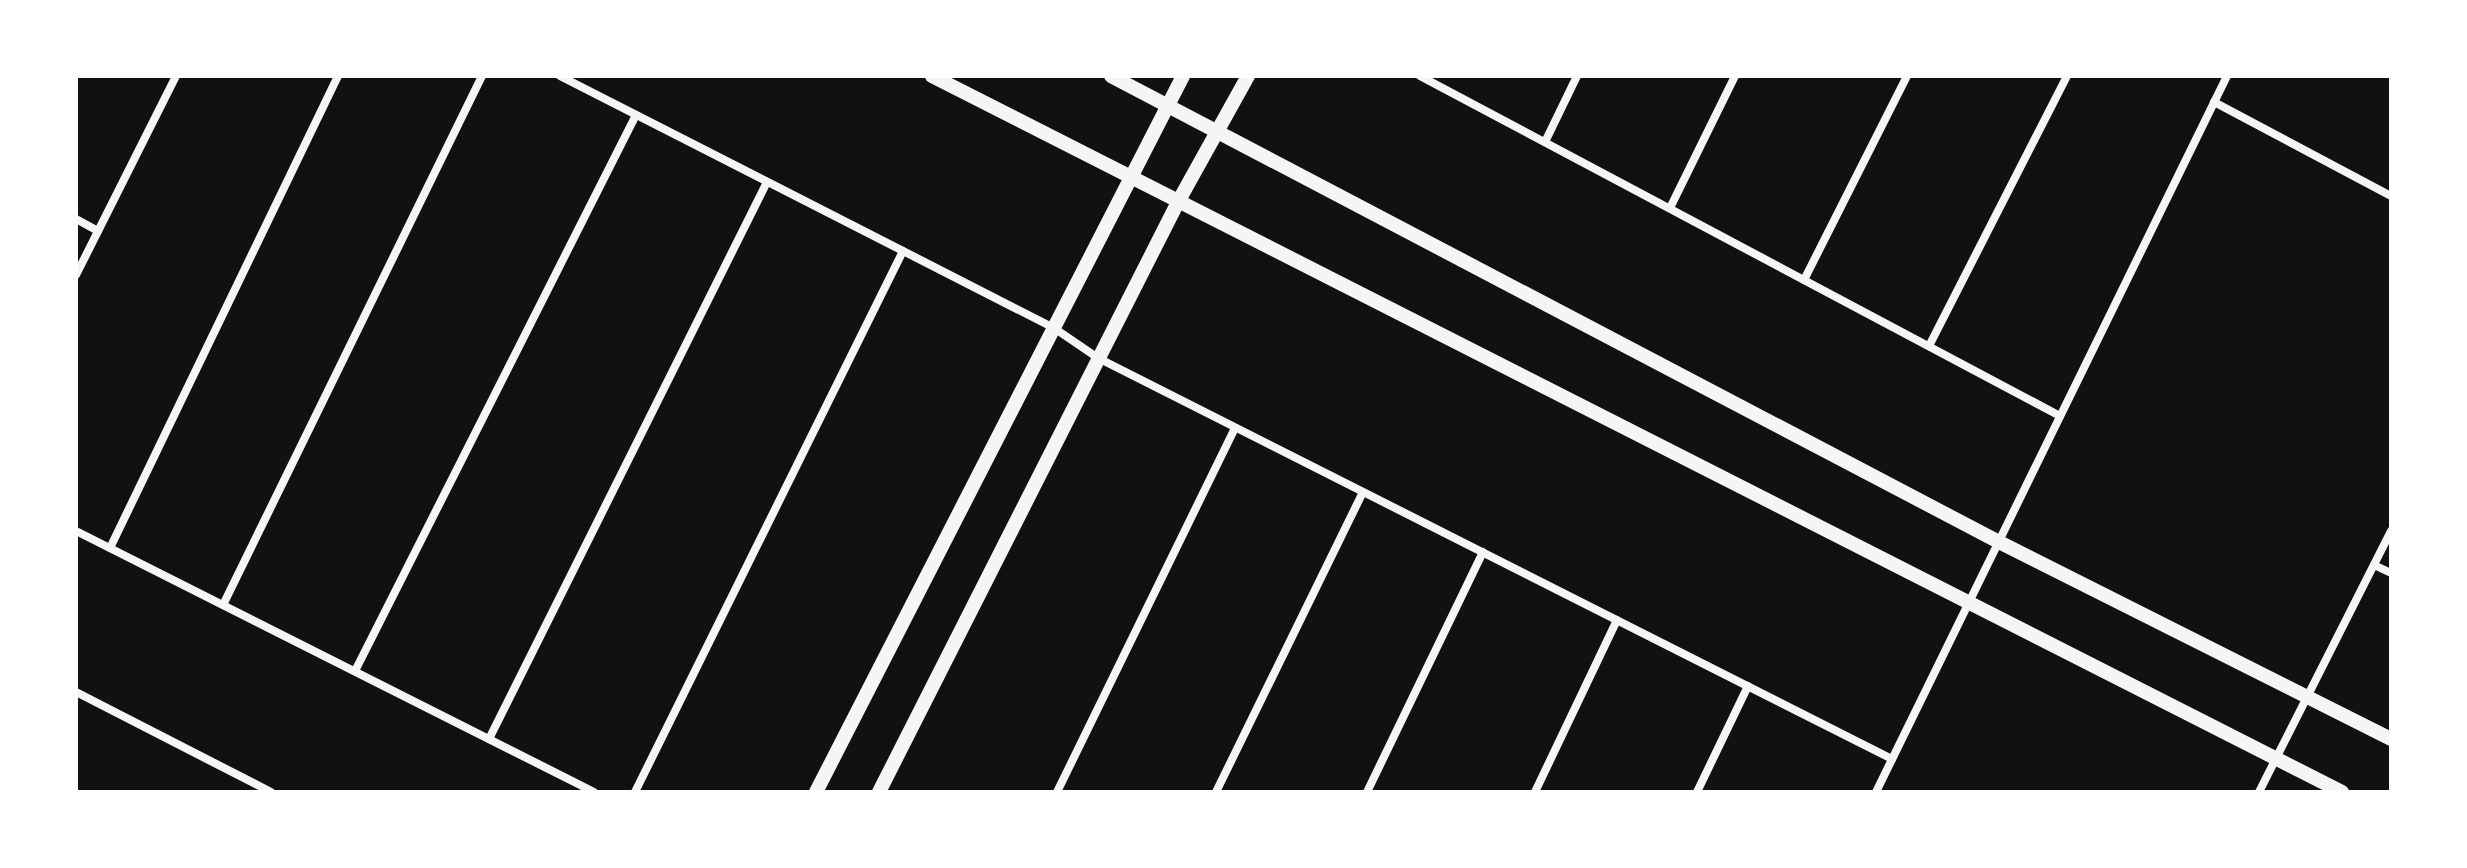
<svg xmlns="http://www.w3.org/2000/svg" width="2467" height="868" font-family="Raleway,sans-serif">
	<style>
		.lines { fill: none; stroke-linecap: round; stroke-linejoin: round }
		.minor { stroke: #f5f5f5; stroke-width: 8 }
		.tertiary { stroke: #f5f5f5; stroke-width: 14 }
	</style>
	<rect width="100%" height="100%" fill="#111"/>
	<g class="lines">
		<g class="minor">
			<path d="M560,76l494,252 44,30 794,401"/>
			<path d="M1420,76l640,340"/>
			<path d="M2214,102l177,94"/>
			<path d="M1545,142l32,-66"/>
			<path d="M1670,208l65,-132"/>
			<path d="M76,219l22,12"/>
			<path d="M76,275l100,-199"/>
			<path d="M1804,280l103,-204"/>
			<path d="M1929,346l138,-270"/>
			<path d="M76,531l518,261"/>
			<path d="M110,548l228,-472"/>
			<path d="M2374,565l17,8"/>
			<path d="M223,605l259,-529"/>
			<path d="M355,671l281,-556"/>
			<path d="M76,692l195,100"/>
			<path d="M489,739l278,-557"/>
			<path d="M635,792l268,-541"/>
			<path d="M1057,792l178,-364"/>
			<path d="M1216,792l147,-300"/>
			<path d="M1367,792l116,-240"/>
			<path d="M1535,792l82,-172"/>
			<path d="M1697,792l51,-106"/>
			<path d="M1876,792l351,-716"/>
			<path d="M2259,792l132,-261"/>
		</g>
		<g class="tertiary">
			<path d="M932,76l1410,716"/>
			<path d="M1111,76l888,466 392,197"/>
			<path d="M816,792l367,-716"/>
			<path d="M879,792l299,-590 70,-126"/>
		</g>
	</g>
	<rect width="2467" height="868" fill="none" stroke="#ffffff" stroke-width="156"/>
</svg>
